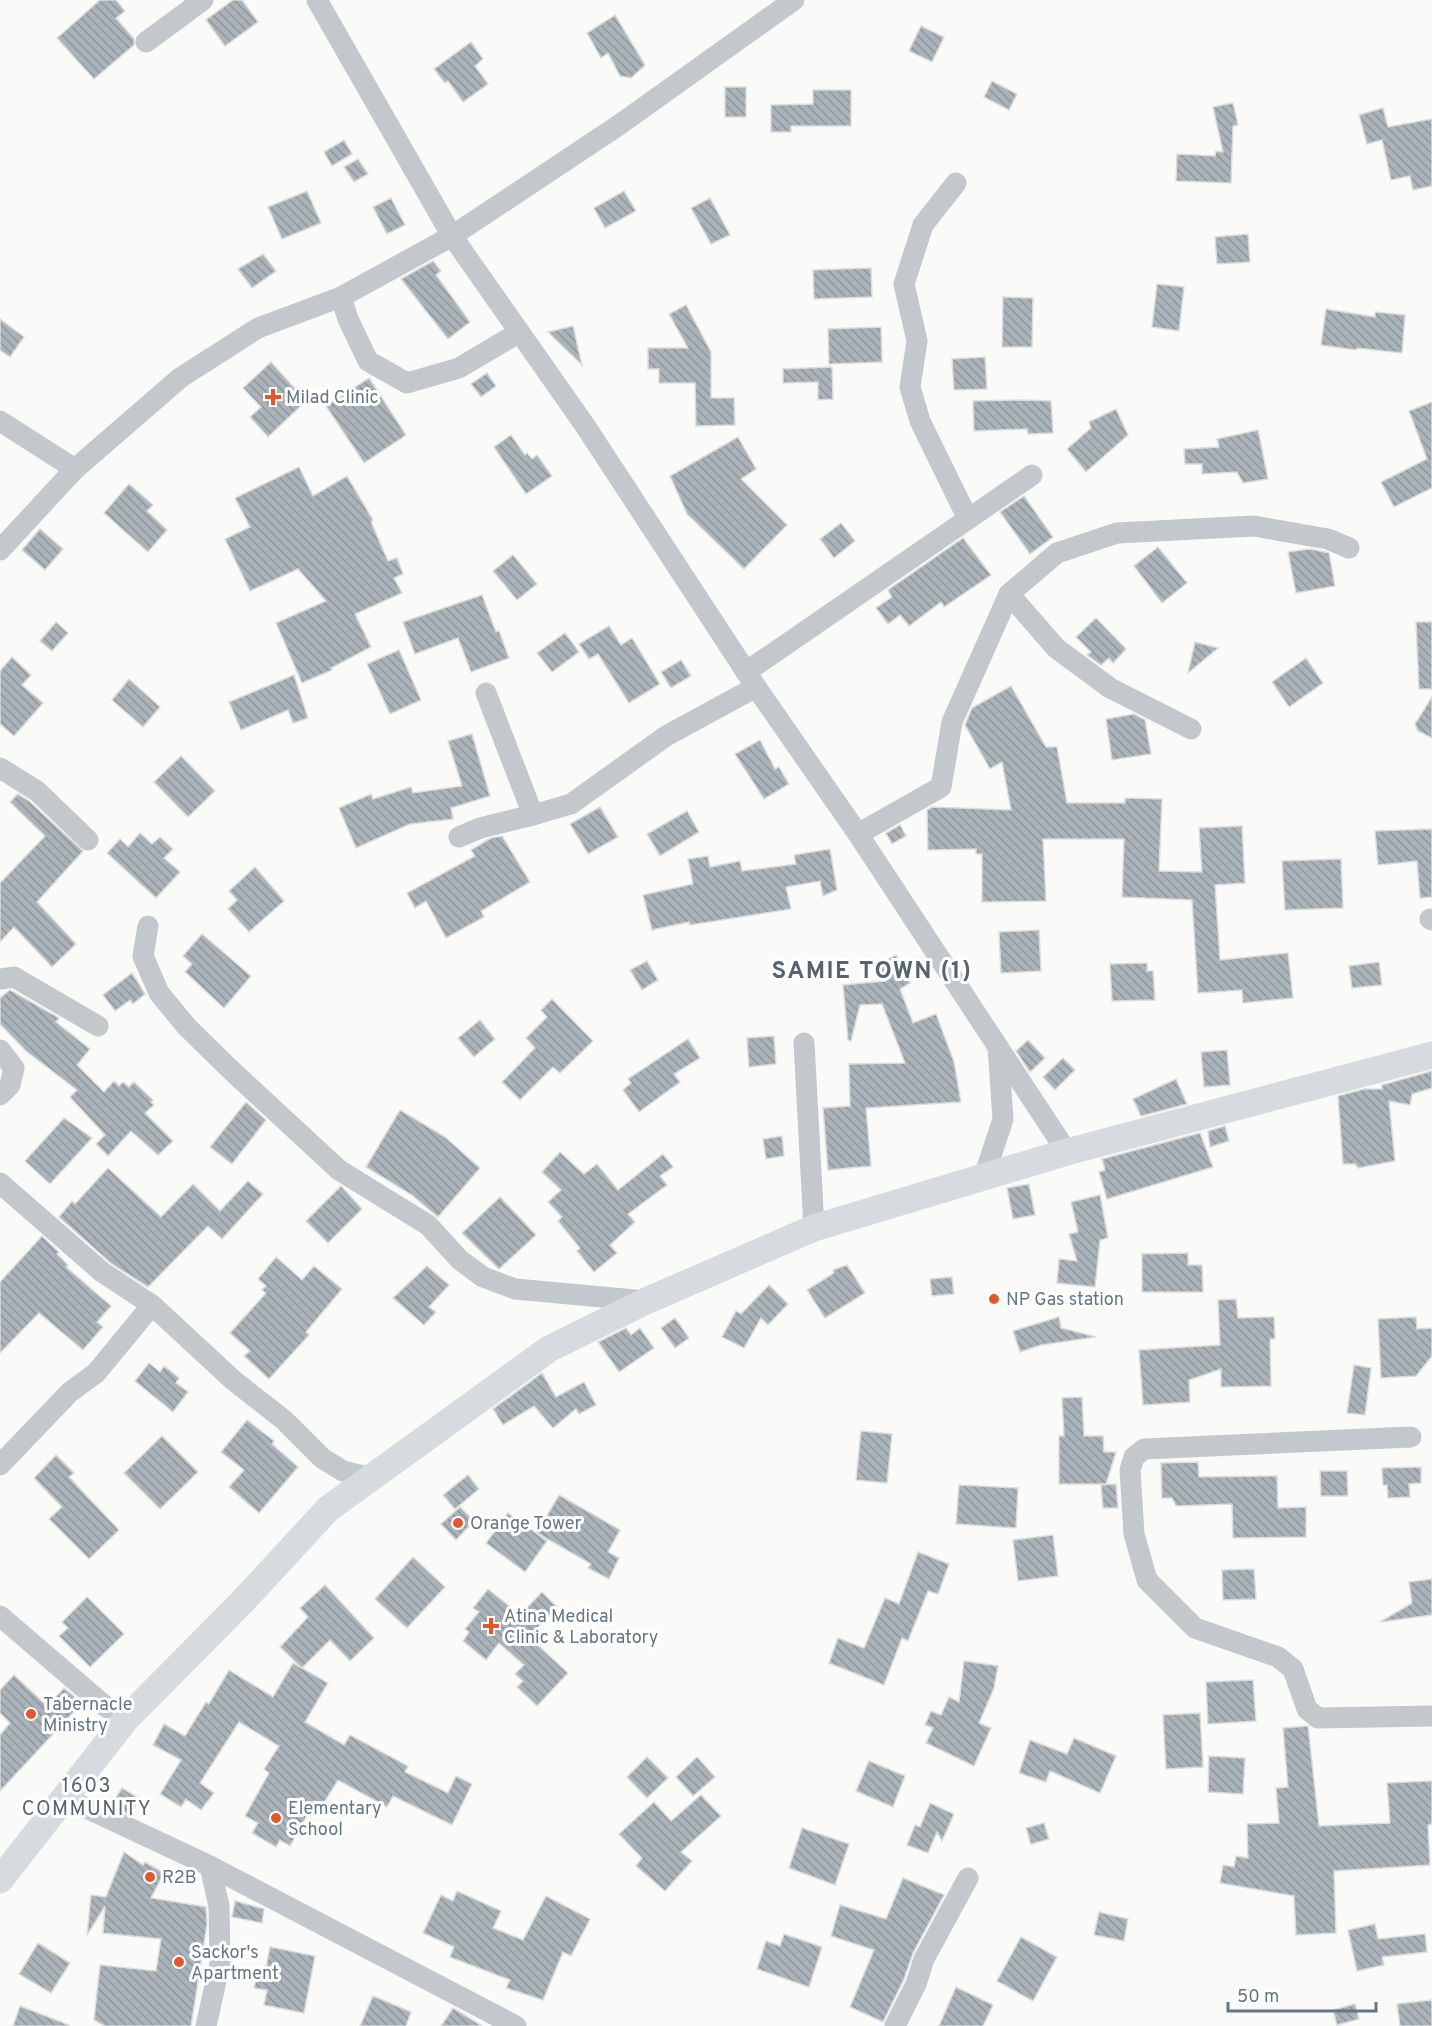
<svg xmlns="http://www.w3.org/2000/svg" width="1432" height="2026" font-family="Overpass,sans-serif">
	<style>
		.building { fill: url(#building-back-hatch); stroke: #dcdcda; stroke-width: 1.5 }
		.lines { fill: none; stroke-linecap: round; stroke-linejoin: round }
		.minor { stroke: #c3c8cc; stroke-width: 21 }
		.major { stroke: #d6dbdf; stroke-width: 27 }
		.poi-dot { fill: #e4572e; stroke: #fff; stroke-width: 2 }
		.labels { text-anchor: middle; stroke-width: 6; stroke-linejoin: round; paint-order: stroke }
		.poi-label { font-size: 18px; fill: #657683; stroke: #fff; text-anchor: start }
		.neighbourhood-label { font-size: 20px; letter-spacing: 1.5px; fill: #57646e; stroke: #fff }
		.district-label { font-size: 24px; font-weight: bold; letter-spacing: 1.5px; fill: #57646e; stroke: #fff }
	</style>
	<defs>
		<pattern id="building-back-hatch" width="6" height="6" patternUnits="userSpaceOnUse" patternTransform="scale(1.5)"><rect width="6" height="6" fill="#aab3b9"/><path d="M-1 5l2 2M0 0l6 6M5-1l2 2" fill="none" stroke="#8e969c"/></pattern>
	</defs>
	<rect width="100%" height="100%" fill="#fafaf8"/>
	<g class="building">
		<path d="M100,0h16l9,11 -9,7 18,21v6l-40,34 -37,-41z"/>
		<path d="M233,0h9l16,22 -33,24 -19,-26z"/>
		<path d="M615,15l30,50 -14,13 -11,-2 -12,-23 -7,5 -14,-25z"/>
		<path d="M921,26l23,11 -12,25 -23,-11z"/>
		<path d="M471,42l12,17 -8,7 13,18 -25,18 -15,-21 -3,2 -11,-14z"/>
		<path d="M992,81l25,13 -8,16 -25,-13z"/>
		<rect x="725" y="87" width="21" height="30"/>
		<path d="M813,90h38v36h-60v6h-20v-27l42,-1z"/>
		<path d="M1233,103l5,22 -5,1 -2,57 -55,-2 1,-27 38,2 1,-5 7,1 -10,-45z"/>
		<path d="M1383,108l5,19 44,-8v67l-19,4 -3,-14 -19,4 -9,-40 -15,4 -8,-29z"/>
		<path d="M344,140l8,14 -20,12 -8,-14z"/>
		<path d="M358,159l10,15 -14,8 -10,-15z"/>
		<path d="M307,191l14,32 -39,16 -14,-32z"/>
		<path d="M624,191l12,20 -31,17 -11,-20z"/>
		<path d="M391,198l14,27 -18,9 -14,-27z"/>
		<path d="M710,198l20,37 -19,9 -20,-36z"/>
		<path d="M1248,234l2,28 -33,2 -2,-27z"/>
		<path d="M263,254l13,17 -24,17 -14,-19z"/>
		<path d="M433,261l8,10 -5,4 34,47 -22,17 -47,-60z"/>
		<path d="M871,268l1,29 -58,2 -1,-29z"/>
		<path d="M1157,284l27,3 -5,44 -27,-4z"/>
		<path d="M1003,297l30,1 -1,49h-30z"/>
		<path d="M686,305l25,47v46h23l1,27 -39,1 -1,-43h-36v-14h-11v-21h40l-19,-34z"/>
		<path d="M1326,309l49,8v-5l30,3 -3,38 -45,-5 -1,2 -35,-5z"/>
		<path d="M0,319l24,18 -14,20 -10,-7z"/>
		<path d="M573,326l9,39 -34,-33z"/>
		<path d="M881,327l1,35 -53,2 -1,-35z"/>
		<path d="M985,357l2,32 -33,1 -2,-31z"/>
		<path d="M271,362l35,39 -38,36 -18,-20 11,-10 -18,-19z"/>
		<path d="M832,367l1,32 -15,1v-18l-35,1v-14z"/>
		<path d="M487,373l9,13 -15,11 -10,-13z"/>
		<path d="M369,378l37,57 -42,28 -38,-57z"/>
		<path d="M1024,400l27,1 2,32 -25,1 -1,-5 -53,2 -1,-30z"/>
		<path d="M1432,402v86l-38,19 -13,-25 46,-23 -18,-48z"/>
		<path d="M1116,409l12,26 -42,37 -19,-23 24,-21 -2,-6z"/>
		<path d="M1258,430l10,49 -25,4 -6,-11 -35,2v-10h-17l-1,-15 35,-2 -2,-8z"/>
		<path d="M511,435l14,20 2,-2 5,6 5,-4 15,21 -26,18 -32,-47z"/>
		<path d="M738,437l18,32 -15,10 46,46 -43,44 -57,-55 -17,-38z"/>
		<path d="M299,467l14,29 34,-20 26,44 -2,2 17,39 9,-3 6,16 -9,4 8,15 -47,21 16,33 -40,21 1,2 -30,13 -26,-60 50,-22 -28,-32 -48,22 -25,-52 25,-12 -15,-29z"/>
		<path d="M129,484l24,21 -6,6 20,19 -19,22 -44,-39z"/>
		<path d="M1024,496l29,41 -23,17 -30,-42z"/>
		<path d="M841,523l14,18 -21,17 -14,-19z"/>
		<path d="M40,529l23,20 -18,21 -23,-20z"/>
		<path d="M963,538l28,37 -47,32 -3,-5 -32,24 -9,-11 -12,9 -12,-16 16,-11 -4,-7z"/>
		<path d="M1158,547l29,36 -25,20 -28,-37z"/>
		<path d="M1310,549l19,4 6,33 -39,7 -8,-41z"/>
		<path d="M513,555l24,29 -20,16 -24,-29z"/>
		<path d="M482,595l14,37 3,-1 10,27 -38,14 -13,-34 -43,16 -12,-32z"/>
		<path d="M1096,618l30,31 -13,14 -4,-5 -8,7 -14,-10 4,-3 -15,-15z"/>
		<path d="M56,622l12,11 -16,18 -12,-10z"/>
		<path d="M1416,622h16v67h-13z"/>
		<path d="M609,626l12,19 11,-7 28,46 -31,19 -31,-49 -9,5 -10,-15z"/>
		<path d="M565,633l14,19 -27,20 -15,-19z"/>
		<path d="M1195,642l23,6 -30,25z"/>
		<path d="M399,650l22,50 -31,14 -23,-50z"/>
		<path d="M12,657l19,18 -9,10 21,18 -29,33 -14,-12v-53z"/>
		<path d="M1306,658l17,25 -34,24 -17,-25z"/>
		<path d="M681,660l10,16 -20,12 -10,-16z"/>
		<path d="M294,675l14,43 -15,5 -5,-13 -47,20 -12,-28z"/>
		<path d="M129,679l31,28 -17,20 -31,-27z"/>
		<path d="M1011,686l35,61h11l10,56h58v-5l37,1 -3,72 43,1 -3,-44 43,-2 3,57 -30,2 5,75 68,-7 5,45 -50,5 -1,-13 -44,3 -6,-93 -70,-3 2,-58h-81l3,62 -64,1v-48h-6v-5l-48,1 -1,-40 5,-3 79,3 -9,-48 -12,7 -25,-44 7,-17z"/>
		<path d="M1432,697v41l-14,-7 -3,-7z"/>
		<path d="M1134,714l11,6 6,34 -39,6 -6,-41z"/>
		<path d="M472,734l18,62 -39,12 2,11 -43,5 -54,24 -17,-40 32,-14 2,5 38,-12 2,6 49,-7 -14,-45z"/>
		<path d="M760,740l15,29 4,-2 10,17 -25,15 -29,-45z"/>
		<path d="M181,756l34,35 -27,26 -34,-35z"/>
		<path d="M18,794l11,7 54,50 -46,51 39,42 -24,23 -38,-40 -14,15v-59l45,-47 -35,-34z"/>
		<path d="M600,807l18,30 -30,17 -18,-30z"/>
		<path d="M687,811l12,21 -39,24 -13,-22z"/>
		<path d="M900,825l6,11 -14,8 -6,-11z"/>
		<path d="M1432,829v68l-12,1 -3,-37 -39,4 -3,-34z"/>
		<path d="M140,833l12,11 8,-7 13,12 -9,9 16,14 -24,26 -49,-45 13,-14 8,8z"/>
		<path d="M502,836l28,46 -49,29 3,6 -38,21 -20,-37 -11,7 -8,-15 68,-37 -4,-6 20,-12z"/>
		<path d="M830,849l7,41 -14,6 -3,-15 -34,6 5,22 -101,16 -1,-3 -37,8 -9,-35 50,-11 -5,-25 20,-3 2,11 30,-6 2,10 54,-7 -2,-9z"/>
		<path d="M1341,859l2,49 -58,2 -3,-49z"/>
		<path d="M255,867l29,34 -35,31 -21,-23 9,-9 -8,-9z"/>
		<path d="M1039,930l2,41 -40,2 -2,-41z"/>
		<path d="M202,934l49,42 -27,32 -39,-36 7,-8 -9,-8z"/>
		<path d="M896,955l14,28 -10,6 13,34 23,-9 18,48 7,40 -95,6 5,58 -43,4 -5,-62 27,-2 -1,-42 56,-1 -23,-59 -22,1 -9,36 -3,-1 -5,-55 42,-4 -8,-16z"/>
		<path d="M647,961l11,19 -16,10 -12,-20z"/>
		<path d="M1379,962l3,23 -30,3 -3,-22z"/>
		<path d="M1147,963v8h6l2,29 -43,1 -2,-37z"/>
		<path d="M132,973l13,21 -12,10 -3,-4 -15,11 -12,-16z"/>
		<path d="M10,990l49,28 -3,4 34,27 -13,16 27,27 10,-11 5,5 4,-4 6,5 5,-5 19,18 -2,2 3,3 -9,8 28,28 -15,14 -27,-24 -23,25 -12,-12 9,-9 -35,-38 7,-7 -51,-39 -26,-27v-26z"/>
		<path d="M552,999l41,42 -33,32 -7,-6 -33,33 -18,-18 33,-34 -9,-10 21,-21 -6,-7z"/>
		<path d="M480,1020l15,19 -21,18 -16,-19z"/>
		<path d="M774,1036l2,28 -27,3 -2,-29z"/>
		<path d="M688,1039l12,19 -26,16 6,8 -41,30 -16,-22 8,-7 -3,-4z"/>
		<path d="M1028,1040l17,18 -15,14 -14,-21z"/>
		<path d="M1227,1050l3,35 -26,2 -3,-35z"/>
		<path d="M1063,1058l12,12 -20,20 -12,-13z"/>
		<path d="M1432,1071v17l-20,6 -2,11 -21,-4 6,60 -37,7 -3,-4h-12l-5,-68 26,-7h18v-4z"/>
		<path d="M1176,1079l11,25 -46,12 -8,-17z"/>
		<path d="M246,1102l20,18 -34,44 -22,-17z"/>
		<path d="M400,1110l45,27 35,31 -42,49 -26,-22 -46,-28z"/>
		<path d="M64,1118l28,20 -42,46 -25,-23z"/>
		<path d="M1225,1126l4,15 -19,6 -2,-16z"/>
		<path d="M1200,1133l13,34 -106,32 -8,-27 6,-2 -3,-11z"/>
		<path d="M782,1136l2,20 -18,3 -3,-20z"/>
		<path d="M560,1152l24,22 13,-10 21,26 45,-36 10,13 -13,9 7,9 -39,29 7,8 -25,23 7,8 -23,19 -17,-21 3,-3 -22,-27 4,-4 -14,-15 13,-12 -19,-18z"/>
		<path d="M108,1168l53,49 32,-33 27,27 28,-30 15,13 -41,45 -14,-13 -60,61 -36,-23 -53,-47 13,-16 3,3z"/>
		<path d="M1029,1184l6,31 -22,4 -6,-31z"/>
		<path d="M341,1186l21,23 -34,34 -22,-22z"/>
		<path d="M1100,1195l8,43 -8,2 -5,47 -38,-4 2,-24 18,2 -8,-27 9,-2 -7,-30z"/>
		<path d="M500,1197l36,38 -37,34 -37,-36z"/>
		<path d="M42,1236l17,16 -2,2 11,11 -2,2 45,39 -14,16 6,5 -20,23 -44,-37 -39,40v-71z"/>
		<path d="M1188,1253v12h14l1,27h-61v-38z"/>
		<path d="M276,1257l26,23 12,-14 28,23 -36,43 3,3 -40,44 -25,-23 6,-5 -20,-18 36,-40 -4,-3 4,-4 -8,-7z"/>
		<path d="M847,1265l18,28 -40,25 -18,-28 27,-17 -1,-3z"/>
		<path d="M427,1266l22,19 -20,22 7,5 -12,13 -31,-27z"/>
		<path d="M952,1277l2,17 -22,2 -2,-17z"/>
		<path d="M769,1285l19,19 -20,21 -7,-7 -17,30 -22,-11 14,-26 5,3z"/>
		<path d="M1236,1299l2,19 36,-1 1,22h-5l1,47 -50,1v-18l-32,11 1,22 -47,3 -4,-55 81,-5 -2,-45z"/>
		<path d="M1059,1317l2,11 35,9 -55,8 -21,7 -7,-21z"/>
		<path d="M1416,1317l1,12 15,-1v28l-16,20 -35,2 -3,-59z"/>
		<path d="M675,1318l14,20 -14,10 -14,-20z"/>
		<path d="M626,1328l5,7 9,-7 14,20 -35,24 -21,-30z"/>
		<path d="M149,1363l11,9 4,-6 15,12 -3,5 12,9 -15,20 -38,-31z"/>
		<path d="M1354,1365l17,3 -6,47 -18,-2z"/>
		<path d="M542,1373l14,24 28,-15 12,23 -17,9 -3,-5 -23,19 -19,-22 -31,19 -10,-16z"/>
		<path d="M1082,1397l2,39h19l1,16h12l-10,32h-47v-48h5l-2,-38z"/>
		<path d="M247,1420l27,21 -2,3 26,23 -39,46 -30,-26 15,-17 -23,-18z"/>
		<path d="M861,1431l31,3 -5,49 -31,-3z"/>
		<path d="M162,1436l36,36 -38,37 -36,-36z"/>
		<path d="M56,1455l18,18 -5,4 50,53 -30,29 -40,-40 13,-12 -28,-29z"/>
		<path d="M1198,1462l1,15 78,-1 1,32 28,-1v30l-73,1 -1,-34 -56,2 -4,-8h-10l-1,-35z"/>
		<path d="M1421,1467v16l-12,1 1,13 -22,1 -1,-13h-4l-1,-17z"/>
		<path d="M1320,1471h27l1,25h-27z"/>
		<path d="M468,1475l11,14 -24,20 -12,-14z"/>
		<path d="M1116,1484l2,24h-15l-2,-23z"/>
		<path d="M959,1485l59,3 -2,40 -60,-4z"/>
		<path d="M559,1495l61,35 -12,22 11,6 -10,21 -21,-11 3,-4 -54,-31z"/>
		<path d="M460,1507l14,14 -18,19 -15,-16z"/>
		<path d="M508,1513l39,28 -22,31 -39,-29z"/>
		<path d="M1053,1535l5,41 -40,5 -5,-41z"/>
		<path d="M918,1552l31,12 -11,30 -10,-3 -20,50 -6,-3 -18,47 -55,-22 9,-25 26,10 21,-50 14,6z"/>
		<path d="M413,1557l32,30 -38,41 -32,-29z"/>
		<path d="M1254,1569l2,30 -33,1 -1,-30z"/>
		<path d="M1432,1579v36l-52,7 32,-19 -3,-21z"/>
		<path d="M325,1585l49,53 -24,23 -20,-21 -28,28 -22,-21 28,-30 -8,-9z"/>
		<path d="M488,1589l32,26 22,-23 15,15 -28,30 39,36 -31,33 -20,-19 6,-6 -8,-7 9,-9 -25,-22 -13,17 -23,-19 6,-9 -4,-3 14,-17 -6,-4z"/>
		<path d="M87,1597l37,37 -34,33 -31,-31 9,-8 -6,-6z"/>
		<path d="M964,1661l34,5 -4,22 -15,35 12,5 -17,38 -48,-23 7,-15 -8,-3 6,-14 10,4 8,-18 10,5z"/>
		<path d="M293,1663l35,20 -23,39 39,23 6,-10 58,31 -3,6 43,21 8,-17 16,8 -20,41 -59,-29 -6,11 -49,-27 -16,26 -7,-5 -25,45 -10,-6 -4,7 -24,-14 6,-10 -13,-7 24,-43 -5,-4 15,-23 -40,-24 -39,61 14,10 -13,17 -15,-11 -5,8 -21,-13 21,-34 -28,-15 11,-21 21,12 21,-34 3,2 20,-34 44,27z"/>
		<path d="M14,1675l33,31 17,-18 18,15 -82,88v-56l10,-12 -10,-10v-23z"/>
		<path d="M1253,1680l3,41 -48,3 -2,-42z"/>
		<path d="M1200,1713l3,54 -37,2 -3,-54z"/>
		<path d="M1308,1726l11,100 71,-3 -3,-40 45,-2v43l-4,1 2,40 -96,6 2,62 -40,2 -2,-39 -74,-13 3,-18 11,2 2,-11 12,2 -1,-34 32,-1 -3,-35 12,-1 -5,-59z"/>
		<path d="M1074,1738l42,18 -16,37 -50,-22 -4,11 -27,-9 11,-33 37,14z"/>
		<path d="M1209,1756l36,2 -2,36 -35,-2z"/>
		<path d="M647,1757l21,21 -21,20 -20,-21z"/>
		<path d="M697,1757l18,20 -22,19 -17,-19z"/>
		<path d="M869,1761l36,15 -12,31 -37,-16z"/>
		<path d="M122,1788l18,11 -10,16 -19,-10z"/>
		<path d="M701,1795l20,21 -40,36 11,9 -27,30 -29,-25 6,-8 -23,-24 35,-32 17,19z"/>
		<path d="M930,1803l24,11 -12,27 -5,-9 -9,21 -21,-8 8,-20 5,2z"/>
		<path d="M1044,1823l5,16 -18,5 -5,-16z"/>
		<path d="M802,1828l47,16 -14,41 -46,-17z"/>
		<path d="M124,1852l19,13 2,-3 19,11 -13,25 55,9 1,17 -16,102h-86l-11,-6 6,-55 56,6 5,-32 -58,-6 2,-27 -18,29 4,-40 15,2z"/>
		<path d="M903,1878l41,17 -31,58 -9,26 -21,43 -33,-15 24,-57 -43,-14 9,-31 46,14z"/>
		<path d="M457,1891l44,20 -8,17 30,12 23,-44 44,23 -19,37 -8,-4 -20,48 -37,-12 4,-8 -60,-23 4,-10 -31,-14 18,-38 12,6z"/>
		<path d="M235,1901l29,8 -2,14 -30,-6z"/>
		<path d="M1099,1912l29,7 -4,22 -30,-6z"/>
		<path d="M1375,1924l3,15 47,-5 2,18 -45,5 2,8 -27,6 -9,-41z"/>
		<path d="M784,1934l38,13 -13,40 -52,-18 9,-28 14,5z"/>
		<path d="M1021,1937l36,20 -24,44 -36,-20z"/>
		<path d="M38,1943l32,20 -19,30 -32,-19z"/>
		<path d="M270,1947l45,9 -11,57 -40,-8 3,-15 -13,-2 4,-18 7,2z"/>
		<path d="M956,1987l37,18 -10,21h-44z"/>
		<path d="M373,1996l38,16 -5,14h-46z"/>
		<path d="M1432,2000v26h-32l-3,-22z"/>
		<path d="M1355,2004l4,15 -22,6 -4,-15z"/>
		<path d="M20,2006l49,19 -1,1h-55z"/>
		<path d="M453,2008l29,18h-41z"/>
	</g>
	<g class="lines">
		<g class="minor">
			<path d="M317,0l135,236 134,191 170,260 102,147 209,318"/>
			<path d="M146,42l57,-42"/>
			<path d="M956,183l-33,42 -19,59 13,57 -7,46 10,34 48,98"/>
			<path d="M341,297l7,22 20,42 39,22 52,-15 59,-35"/>
			<path d="M0,421l75,48"/>
			<path d="M0,550l75,-81 105,-91 78,-50 83,-31 111,-61 167,-111 175,-125"/>
			<path d="M1009,594l47,54 54,40 81,41"/>
			<path d="M746,672l286,-197"/>
			<path d="M486,693l47,122 38,-11 95,-68 90,-49"/>
			<path d="M0,768l37,23 51,49"/>
			<path d="M858,834l83,-47 11,-65 57,-128 48,-41 60,-20 137,-7 74,13 21,9"/>
			<path d="M459,837l21,-9 53,-13"/>
			<path d="M1430,919l2,1"/>
			<path d="M148,926l-5,30 16,37 28,34 45,44 107,99 89,55 32,35 23,17 32,12 131,12"/>
			<path d="M0,979l14,-2 84,49"/>
			<path d="M804,1043l10,185"/>
			<path d="M0,1050l14,18 -4,17 -10,10"/>
			<path d="M984,1177l19,-58 -5,-72"/>
			<path d="M0,1183l102,89 50,33"/>
			<path d="M1411,1437l-267,12 -10,8 -4,13 4,64 13,46 48,48 83,29 15,12 14,40 11,9 114,-2"/>
			<path d="M0,1465l70,-73 26,-19 56,-68 81,75 51,40 38,38 21,13 29,7"/>
			<path d="M0,1616l105,90 21,13"/>
			<path d="M63,1797l147,69 306,160"/>
			<path d="M206,2026l14,-63 -1,-57 -9,-40"/>
			<path d="M895,2026l21,-42 8,-25 44,-81"/>
		</g>
		<path class="major" d="M0,1880l126,-161 116,-117 86,-93 221,-160 97,-48 168,-73 253,-76 365,-97"/>
	</g>
	<g class="poi-dot">
		<path d="M270 388h6v6h6v6h-6v6h-6v-6h-6v-6h6z"/>
		<circle cx="994" cy="1299" r="6"/>
		<circle cx="458" cy="1523" r="6"/>
		<path d="M488 1617h6v6h6v6h-6v6h-6v-6h-6v-6h6z"/>
		<circle cx="31" cy="1714" r="6"/>
		<circle cx="276" cy="1818" r="6"/>
		<circle cx="150" cy="1877" r="6"/>
		<circle cx="179" cy="1962" r="6"/>
	</g>
	<g class="labels">
		<g class="poi-label">
			<text x="286" y="403">Milad Clinic</text>
			<text x="1006" y="1305">NP Gas station</text>
			<text x="470" y="1529">Orange Tower</text>
			<text x="504" y="1622">Atina Medical<tspan x="504" dy="21">Clinic &amp; Laboratory</tspan></text>
			<text x="43" y="1710">Tabernacle<tspan x="43" dy="21">Ministry</tspan></text>
			<text x="288" y="1814">Elementary<tspan x="288" dy="21">School</tspan></text>
			<text x="162" y="1883">R2B</text>
			<text x="191" y="1958">Sackor's<tspan x="191" dy="21">Apartment</tspan></text>
		</g>
		<g class="neighbourhood-label">
			<text x="87" y="1792">1603<tspan x="87" dy="23">COMMUNITY</tspan></text>
		</g>
		<g class="district-label">
			<text x="872" y="978">SAMIE TOWN (1)</text>
		</g>
	</g>
	<path d="M1228 2002v9h148v-9" fill="none" stroke="#657683" stroke-width="3"/>
	<text x="1237" y="2002" font-size="18" fill="#657683" stroke="#ffffff" stroke-width="4.5" paint-order="stroke">50 m</text>
</svg>
